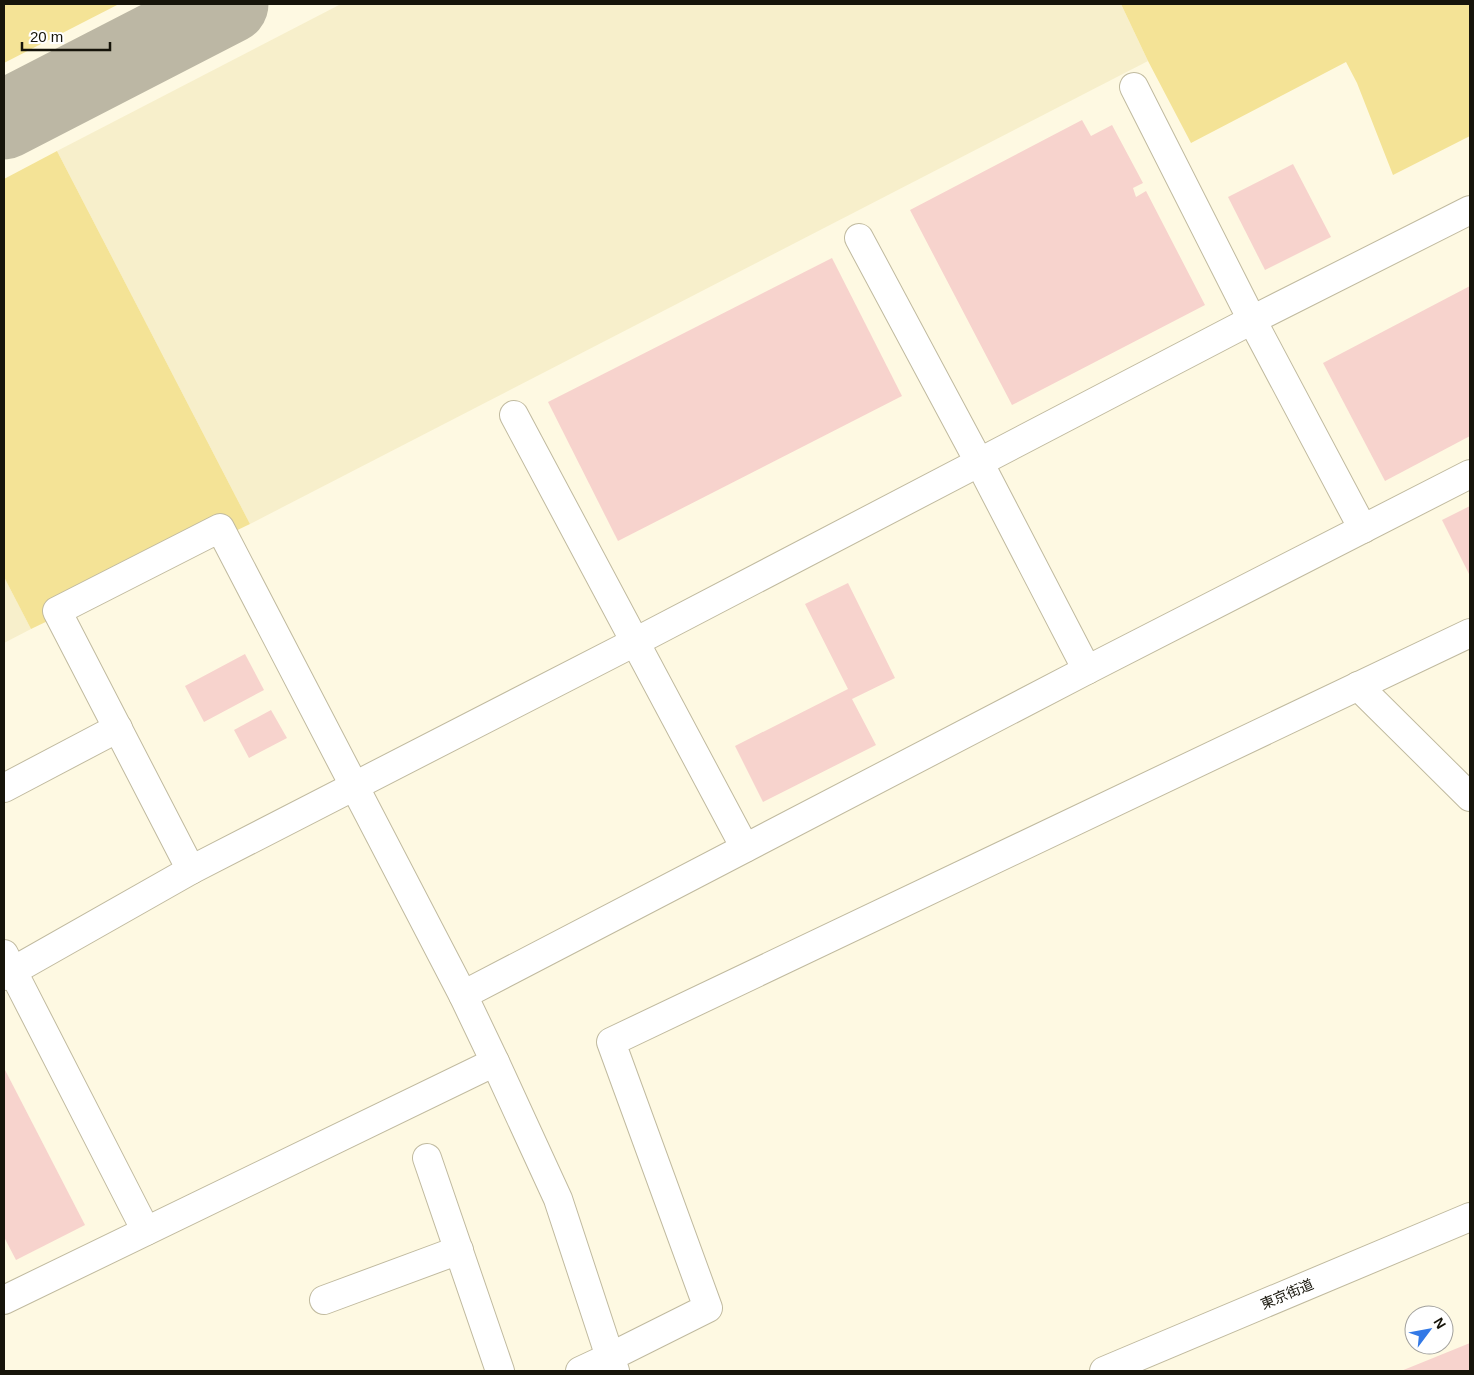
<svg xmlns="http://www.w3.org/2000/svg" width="1474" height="1375" font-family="Helvetica,'Noto Sans JP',sans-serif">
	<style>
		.built { fill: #f7efcb }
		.green { fill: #f4e396 }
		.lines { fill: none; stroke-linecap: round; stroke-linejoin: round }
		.taxiway { stroke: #bcb7a4; stroke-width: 79 }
		.building { fill: #f7d3cd }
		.minor-casing { stroke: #c0ba9f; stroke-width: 30 }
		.highway-casing { stroke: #c0ba9f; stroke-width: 30 }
		.minor { stroke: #fff; stroke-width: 28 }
		.highway { stroke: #fff; stroke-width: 28 }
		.labels { text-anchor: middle; stroke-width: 4.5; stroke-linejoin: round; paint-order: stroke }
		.street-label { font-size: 14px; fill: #16140a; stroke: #fff }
	</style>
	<rect width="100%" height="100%" fill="#fef9e2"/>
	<g class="built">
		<path d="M341,4h780l27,57 -898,463 -193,-373z"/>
		<path d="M4,577l27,52 -27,14z"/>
	</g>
	<g class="green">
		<path d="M4,4h115l-115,59z"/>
		<path d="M1121,4h349v132l-77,39 -36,-92 -11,-21 -155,81 -43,-82z"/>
		<path d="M57,151l193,373 -219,105 -27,-52v-398z"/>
	</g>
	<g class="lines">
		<path class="taxiway" d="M4,120l225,-116"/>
	</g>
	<g class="building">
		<path d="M1082,120l9,16 21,-11 31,58 -10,5 3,9 10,-6 59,114 -193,100 -102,-195z"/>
		<path d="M1293,164l38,73 -66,33 -37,-73z"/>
		<path d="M832,258l70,138 -284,145 -70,-139z"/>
		<path d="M1470,286v150l-85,45 -62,-118z"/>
		<path d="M1470,506v70l-28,-56z"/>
		<path d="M848,583l47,95 -43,21 24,46 -113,57 -28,-56 113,-57 -43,-85z"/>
		<path d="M245,654l19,36 -60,32 -19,-36z"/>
		<path d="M271,710l16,28 -38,20 -15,-28z"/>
		<path d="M4,1068l81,157 -69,35 -12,-23z"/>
		<path d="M1470,1343v28h-69z"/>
	</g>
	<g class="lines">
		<g class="minor-casing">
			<g id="minor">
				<path d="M1134,87l118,233 111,209"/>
				<path d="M859,238l120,224 108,208"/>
				<path d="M514,415l231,433"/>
				<path d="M1358,686l112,111"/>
				<path d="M4,788l114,-60"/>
				<path d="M191,870l-134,-259 163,-83 243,467 32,67 63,137 52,158 -30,14"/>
				<path d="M4,954l142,277"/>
				<path d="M4,976l187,-106 444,-228 617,-322 218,-110"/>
				<path d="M463,995l624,-325 383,-196"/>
				<path d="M427,1158l73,213"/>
				<path d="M4,1300l491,-238"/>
				<path d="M324,1300l135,-50"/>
				<path d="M615,1371l-5,-14 98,-49 -97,-266 859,-409"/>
			</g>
		</g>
		<g class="highway-casing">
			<path id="highway" d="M1104,1371l366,-154"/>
		</g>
		<use href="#minor" class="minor"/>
		<use href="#highway" class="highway"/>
	</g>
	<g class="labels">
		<g class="street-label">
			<text transform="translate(1287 1294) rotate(-23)" y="5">東京街道</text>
		</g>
	</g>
	<rect width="1474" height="1375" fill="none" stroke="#16140a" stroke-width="10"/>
	<g transform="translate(1429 1330) rotate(58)"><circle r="24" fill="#ffffff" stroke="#a2a19d"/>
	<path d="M0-4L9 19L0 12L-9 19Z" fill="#3379e6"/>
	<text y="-8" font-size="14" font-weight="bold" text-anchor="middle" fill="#16140a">N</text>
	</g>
	<path d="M22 42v8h88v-8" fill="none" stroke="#16140a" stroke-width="2.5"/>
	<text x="30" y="42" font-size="15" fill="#16140a" stroke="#ffffff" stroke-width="4" paint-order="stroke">20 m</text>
</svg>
